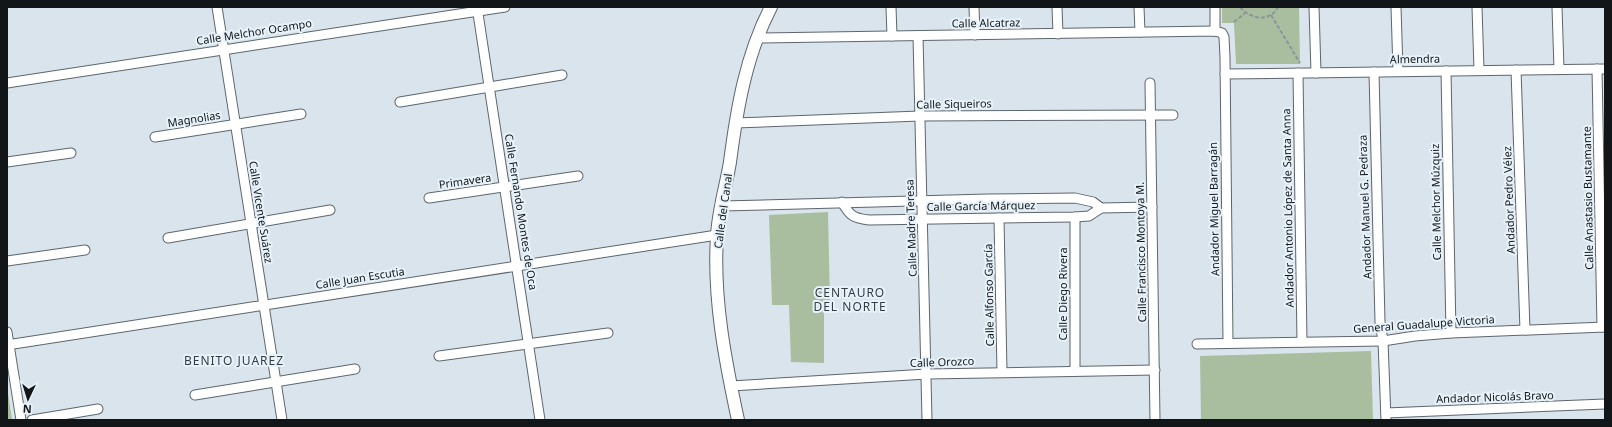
<svg xmlns="http://www.w3.org/2000/svg" width="1612" height="427" font-family="'Noto Sans',sans-serif">
	<style>
		.green { fill: #a8be9f }
		.lines { fill: none; stroke-linecap: round; stroke-linejoin: round }
		.minor-casing { stroke: #5d666d; stroke-width: 11 }
		.tertiary-casing { stroke: #5d666d; stroke-width: 14 }
		.path { stroke: #8d959b; stroke-width: 2; stroke-dasharray: 4 2; stroke-linecap: butt }
		.minor { stroke: #fff; stroke-width: 9 }
		.tertiary { stroke: #fff; stroke-width: 12 }
		.labels { text-anchor: middle; stroke-width: 4; stroke-linejoin: round; paint-order: stroke }
		.street-label { font-size: 11px; fill: #121618; stroke: #e7f2fa }
		.neighbourhood-label { font-size: 12px; letter-spacing: 1px; fill: #343c43; stroke: #e7f2fa }
	</style>
	<rect width="100%" height="100%" fill="#dae4ec"/>
	<g class="green">
		<path d="M1222,7h77l1,57h-64l-2,-41h-12z"/>
		<path d="M828,212l2,90h-6v61l-33,-1 -2,-57h-17l-3,-90z"/>
		<path d="M1371,351l2,69h-172l-1,-64z"/>
		<path d="M7,386l5,34h-5z"/>
	</g>
	<g class="lines">
		<g class="minor-casing">
			<g id="minor">
				<path d="M217,7l65,413"/>
				<path d="M477,7l63,413"/>
				<path d="M891,7l1,29"/>
				<path d="M974,7l1,28"/>
				<path d="M1057,7l1,27"/>
				<path d="M1139,7l1,25"/>
				<path d="M1215,7v24"/>
				<path d="M1314,7l2,66"/>
				<path d="M1396,7l2,64"/>
				<path d="M1477,7l2,63"/>
				<path d="M1557,7l2,62"/>
				<path d="M918,36l9,384"/>
				<path d="M757,38l458,-7 7,2 2,4 1,20 3,286"/>
				<path d="M1597,69l5,258"/>
				<path d="M1516,70l9,260"/>
				<path d="M1446,71l5,262"/>
				<path d="M1374,72l6,250 3,19 3,79"/>
				<path d="M1298,73l4,269"/>
				<path d="M1225,74l380,-5"/>
				<path d="M7,83l498,-76"/>
				<path d="M1150,83l5,337"/>
				<path d="M400,102l162,-27"/>
				<path d="M735,123l185,-7 253,-1"/>
				<path d="M155,137l146,-23"/>
				<path d="M7,162l64,-9"/>
				<path d="M429,198l149,-22"/>
				<path d="M842,202c8,14 11,16 27,18l206,-3 14,-1 12,-8 51,-1"/>
				<path d="M722,206l266,-7 87,-1 18,4 8,6"/>
				<path d="M1075,217v154"/>
				<path d="M999,218l3,154"/>
				<path d="M168,238l162,-28"/>
				<path d="M7,261l78,-11"/>
				<path d="M7,332l14,88"/>
				<path d="M1197,344l186,-3 32,-5 36,-3 154,-6"/>
				<path d="M7,345l710,-110"/>
				<path d="M439,356l169,-23"/>
				<path d="M731,386l196,-12 228,-4"/>
				<path d="M195,395l160,-26"/>
				<path d="M1386,413l219,-9"/>
				<path d="M32,420l66,-11"/>
			</g>
		</g>
		<g class="tertiary-casing">
			<path id="tertiary" d="M738,420c-13,-60 -25,-122 -21,-184 1,-24 9,-50 13,-74 7,-54 16,-107 41,-155"/>
		</g>
		<g class="path">
			<path d="M1240,7c10,12 30,16 38,0"/>
			<path d="M1271,15l29,48"/>
			<path d="M1234,22l11,-9"/>
		</g>
		<use href="#minor" class="minor"/>
		<use href="#tertiary" class="tertiary"/>
	</g>
	<g class="labels">
		<g class="street-label">
			<text transform="translate(986 23) rotate(-1)" y="4">Calle Alcatraz</text>
			<text transform="translate(254 32) rotate(-9)" y="4">Calle Melchor Ocampo</text>
			<text transform="translate(1415 59) rotate(-1)" y="4">Almendra</text>
			<text transform="translate(954 104) rotate(-1)" y="4">Calle Siqueiros</text>
			<text transform="translate(194 119) rotate(-9)" y="4">Magnolias</text>
			<text transform="translate(465 181) rotate(-8)" y="4">Primavera</text>
			<text transform="translate(1588 198) rotate(-91)" y="4">Calle Anastasio Bustamante</text>
			<text transform="translate(1509 200) rotate(-92)" y="4">Andador Pedro Vélez</text>
			<text transform="translate(1436 202) rotate(-91)" y="4">Calle Melchor Múzquiz</text>
			<text transform="translate(981 206) rotate(-1)" y="4">Calle García Márquez</text>
			<text transform="translate(1365 207) rotate(-92)" y="4">Andador Manuel G. Pedraza</text>
			<text transform="translate(1288 208) rotate(-91)" y="4">Andador Antonio López de Santa Anna</text>
			<text transform="translate(1214 209) rotate(-91)" y="4">Andador Miguel Barragán</text>
			<text transform="translate(723 211) rotate(-82)" y="4">Calle del Canal</text>
			<text transform="translate(261 212) rotate(81)" y="4">Calle Vicente Suárez</text>
			<text transform="translate(521 212) rotate(81)" y="4">Calle Fernando Montes de Oca</text>
			<text transform="translate(911 228) rotate(-92)" y="4">Calle Madre Teresa</text>
			<text transform="translate(1141 252) rotate(-91)" y="4">Calle Francisco Montoya M.</text>
			<text transform="translate(360 278) rotate(-9)" y="4">Calle Juan Escutia</text>
			<text transform="translate(1063 294) rotate(-90)" y="4">Calle Diego Rivera</text>
			<text transform="translate(989 295) rotate(-91)" y="4">Calle Alfonso García</text>
			<text transform="translate(1424 324) rotate(-4)" y="4">General Guadalupe Victoria</text>
			<text transform="translate(942 362) rotate(-2)" y="4">Calle Orozco</text>
			<text transform="translate(1495 397) rotate(-2)" y="4">Andador Nicolás Bravo</text>
		</g>
		<g class="neighbourhood-label">
			<text x="850" y="297">CENTAURO<tspan x="850" dy="14">DEL NORTE</tspan></text>
			<text x="234" y="365">BENITO JUAREZ</text>
		</g>
	</g>
	<rect width="1612" height="427" fill="none" stroke="#121618" stroke-width="16"/>
	<g transform="translate(28 399) rotate(184)" stroke="#e7f2fa" stroke-width="3" paint-order="stroke">
	<path d="M0-3L7 15L0 10L-7 15Z" fill="#121618"/>
	<text y="-6" font-size="11" font-weight="bold" text-anchor="middle" fill="#121618">N</text>
	</g>
</svg>
